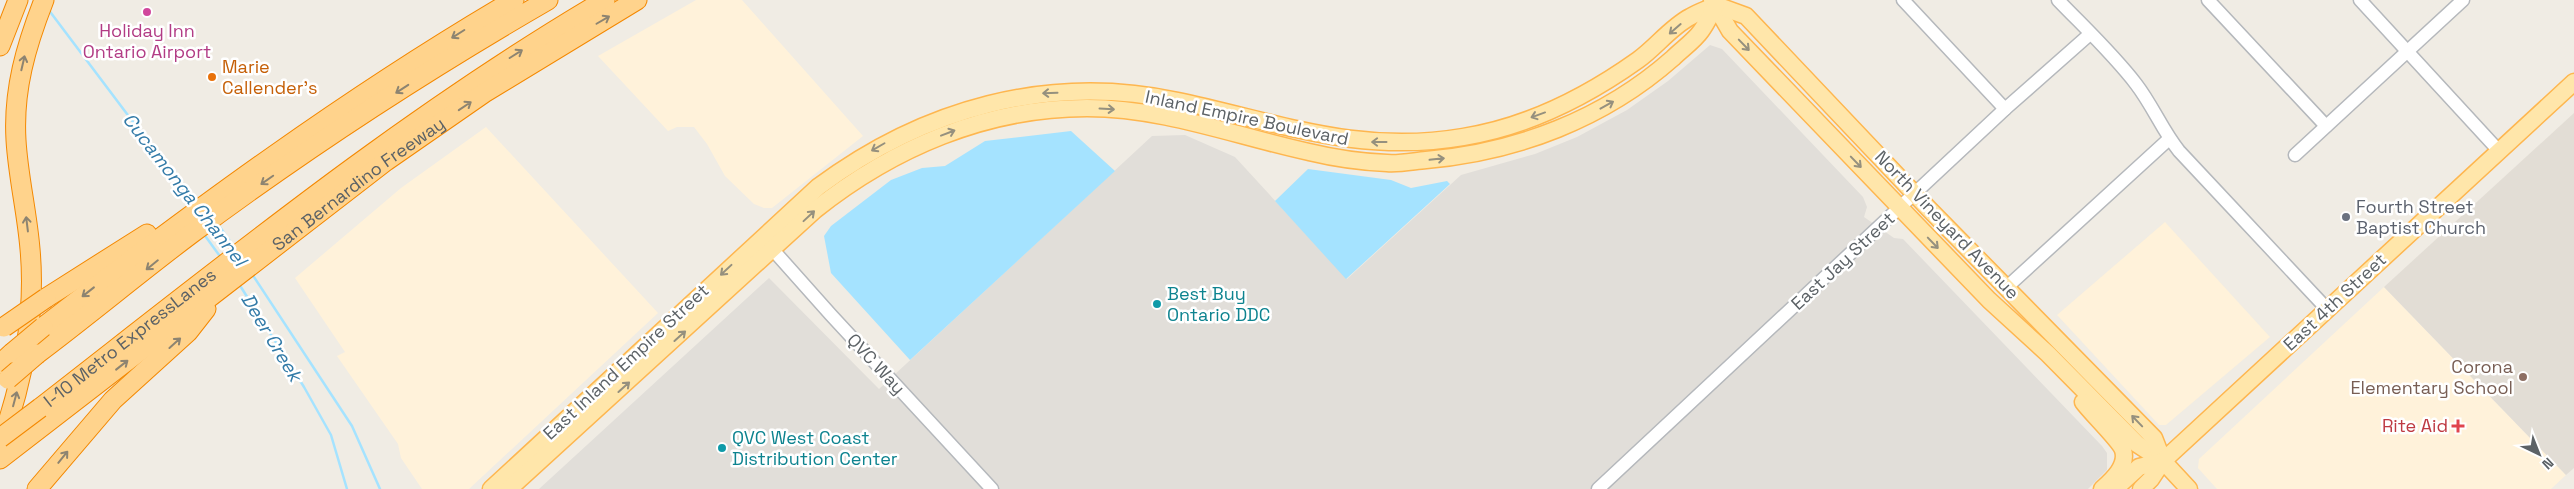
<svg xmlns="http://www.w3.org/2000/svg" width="2574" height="489" font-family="'Space Grotesk',sans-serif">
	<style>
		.commercial { fill: #fff2da }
		.industrial { fill: #e1ded9 }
		.education { fill: #e2ddd5 }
		.water { fill: #a5e3ff }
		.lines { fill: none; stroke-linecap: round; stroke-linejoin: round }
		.stream { stroke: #a5e3ff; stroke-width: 2.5 }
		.minor-casing { stroke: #b5b8bc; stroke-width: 15 }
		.major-casing { stroke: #feb64f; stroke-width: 19 }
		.highway-casing { stroke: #f48800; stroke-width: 21 }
		.minor { stroke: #fff; stroke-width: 12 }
		.major { stroke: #ffe6aa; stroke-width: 16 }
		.highway { stroke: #ffd38c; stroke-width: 19 }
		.highway-bridge-casing { stroke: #f48800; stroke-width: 21; stroke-linecap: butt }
		.highway-bridge { stroke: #ffd38c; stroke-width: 19 }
		.oneway { stroke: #8d8471 }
		.oneway2 { stroke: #95907e }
		.hotel-dot { fill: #d1479c; stroke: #fff; stroke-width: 2 }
		.food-dot { fill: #e8710a; stroke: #fff; stroke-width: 2 }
		.worship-dot { fill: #6b7280; stroke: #fff; stroke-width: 2 }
		.culture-dot { fill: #0f9aa8; stroke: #fff; stroke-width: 2 }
		.education-dot { fill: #8d6e63; stroke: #fff; stroke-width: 2 }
		.health-dot { fill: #e0444e; stroke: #fff; stroke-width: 2 }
		.labels { text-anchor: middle; stroke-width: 5; stroke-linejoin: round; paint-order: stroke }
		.hotel-label { font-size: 18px; fill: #b23c85; stroke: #fff }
		.food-label { font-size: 18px; fill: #c56008; stroke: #fff; text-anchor: start }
		.street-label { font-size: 18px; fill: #5c6266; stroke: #fff }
		.worship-label { font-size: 18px; fill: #5b616d; stroke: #fff; text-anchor: start }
		.culture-label { font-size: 18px; fill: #0d838f; stroke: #fff; text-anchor: start }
		.education-label { font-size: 18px; fill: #785e54; stroke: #fff; text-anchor: end }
		.health-label { font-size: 18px; fill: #be3a42; stroke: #fff; text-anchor: end }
		.water-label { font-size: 19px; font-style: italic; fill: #337ba8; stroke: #fff }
	</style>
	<rect width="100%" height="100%" fill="#f0ece4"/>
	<g class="commercial">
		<path d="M696,0h46l121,136 -91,72h-8l-10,-4 -29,-28 -18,-32 -13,-17h-17l-9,4 -70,-75z"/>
		<path d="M486,127l172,186 -189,176h-47l-21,-31 -3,-14 -61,-88 8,-4 -50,-74 106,-90z"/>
		<path d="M2165,222l105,115 -104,88h-7l-102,-110z"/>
		<path d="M2384,287l182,188 -15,14h-334l-19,-21 1,-9z"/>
	</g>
	<path class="industrial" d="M1710,45l12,4 141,148 4,10 -3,10 30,21 9,1 199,207 5,7v17l-19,19h-1549l230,-211 110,111 273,-253 33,-1 50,22 112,122 114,-104 74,-21 42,-17 50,-27 41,-29z"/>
	<path class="education" d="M2574,113v355l-8,7 -182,-188z"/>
	<g class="water">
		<path d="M1071,131l44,40 -205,189 -79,-87 -7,-37 7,-10 60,-46 31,-12 23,-2 40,-25z"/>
		<path d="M1308,169l83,11 20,8 36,-7 3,3 -104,95 -71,-78z"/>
	</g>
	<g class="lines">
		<g class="stream">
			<path d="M48,9l137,182 12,12"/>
			<path d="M186,194l6,13"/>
			<path d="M217,223l17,24"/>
			<path d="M203,233l19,26"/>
			<path d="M252,274l100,152 28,63"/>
			<path d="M239,284l65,103 27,48 16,54"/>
		</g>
		<g class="minor-casing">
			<g id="minor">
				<path d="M1903,0l102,109"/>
				<path d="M2058,0c26,27 55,54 78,84 17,22 26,46 43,67l148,158"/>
				<path d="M2208,0l118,126"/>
				<path d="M2360,0l139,151"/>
				<path d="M2295,155l168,-155"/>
				<path d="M766,242l65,73 161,174"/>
				<path d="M2007,287l162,-148"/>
				<path d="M1598,489l407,-380 85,-75"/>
			</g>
		</g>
		<g class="major-casing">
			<g id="major">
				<path d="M1712,0l18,31 259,269 59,54 89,90 26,17 26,28"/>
				<path d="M1716,5l30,11 183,193 225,229 9,23"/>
				<path d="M2083,402c7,10 37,39 40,48 5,16 -11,30 -21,39"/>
				<path d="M491,489l327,-302c105,-78 230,-114 360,-86 100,21 179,54 285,36 63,-10 123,-40 175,-77 18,-13 33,-33 52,-43 8,-5 18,-8 26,-12"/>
				<path d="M509,489l306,-279c78,-62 171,-102 272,-102 77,0 148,28 222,44 25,6 52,10 78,11 13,1 27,-2 39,-3 91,-8 178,-41 247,-102 9,-9 21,-17 28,-27 6,-8 10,-17 15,-26"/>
				<path d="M2115,489l24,-22 24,-6"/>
				<path d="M2141,489l10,-10 12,-18 411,-379"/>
			</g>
		</g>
		<g class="highway-casing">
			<g id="highway">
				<path d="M0,46l18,-46"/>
				<path d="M46,298l101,-64"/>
				<path d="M43,327c152,-117 305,-230 471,-327"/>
				<path d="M37,354c52,-39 102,-81 154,-120 114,-85 234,-163 357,-234"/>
				<path d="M0,364l12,-11"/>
				<path id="s1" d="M40,408c184,-143 364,-290 565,-408"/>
				<path d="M1,442c22,-60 35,-129 29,-193 -3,-37 -12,-73 -14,-109 -3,-50 10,-94 28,-140"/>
				<path id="s2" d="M0,459l386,-298 98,-68 153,-93"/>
				<path d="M37,489l76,-89 75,-68 18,-23"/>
			</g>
		</g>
		<use href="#minor" class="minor"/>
		<use href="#major" class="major"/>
		<use href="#highway" class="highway"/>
		<g class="highway-bridge-casing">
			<g id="highway-bridge">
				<path d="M4,327l42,-29"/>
				<path d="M12,353l31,-26"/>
				<path d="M8,379l29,-25"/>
				<path d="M0,438l40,-30"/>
			</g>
		</g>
		<use href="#highway-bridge" class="highway-bridge"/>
	</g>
	<defs><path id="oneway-shaft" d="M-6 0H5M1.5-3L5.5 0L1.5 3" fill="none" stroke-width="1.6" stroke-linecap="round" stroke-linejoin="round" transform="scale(1.25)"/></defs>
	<g class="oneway">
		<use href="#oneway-shaft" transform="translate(603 20) rotate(-30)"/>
		<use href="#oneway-shaft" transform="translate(458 34) rotate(148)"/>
		<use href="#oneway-shaft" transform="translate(516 54) rotate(-32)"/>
		<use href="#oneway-shaft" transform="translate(23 63) rotate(-77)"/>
		<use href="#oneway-shaft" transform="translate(402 89) rotate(147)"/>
		<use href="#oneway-shaft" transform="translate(465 106) rotate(-34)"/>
		<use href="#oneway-shaft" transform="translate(267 180) rotate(145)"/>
		<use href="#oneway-shaft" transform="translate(27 224) rotate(-97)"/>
		<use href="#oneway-shaft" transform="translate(152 265) rotate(141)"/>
		<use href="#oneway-shaft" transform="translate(88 292) rotate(142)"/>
		<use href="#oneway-shaft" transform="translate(175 343) rotate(-42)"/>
		<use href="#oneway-shaft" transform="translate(122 365) rotate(-38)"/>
		<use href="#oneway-shaft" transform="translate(15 399) rotate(-75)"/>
		<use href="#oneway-shaft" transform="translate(63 457) rotate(-51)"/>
	</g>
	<g class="oneway2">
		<use href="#oneway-shaft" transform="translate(1675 29) rotate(139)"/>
		<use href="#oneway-shaft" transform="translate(1744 45) rotate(46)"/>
		<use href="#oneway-shaft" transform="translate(1050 93) rotate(178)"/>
		<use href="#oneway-shaft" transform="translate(1607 105) rotate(-29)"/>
		<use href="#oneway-shaft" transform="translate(1107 109) rotate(3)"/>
		<use href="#oneway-shaft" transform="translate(1538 115) rotate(160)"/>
		<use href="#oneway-shaft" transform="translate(948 133) rotate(-21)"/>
		<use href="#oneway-shaft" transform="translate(1379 142) rotate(180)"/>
		<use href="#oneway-shaft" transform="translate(878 147) rotate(150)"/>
		<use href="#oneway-shaft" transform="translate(1437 159) rotate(-6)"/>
		<use href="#oneway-shaft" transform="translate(1856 162) rotate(46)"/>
		<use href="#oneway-shaft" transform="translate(809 216) rotate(-43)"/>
		<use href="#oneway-shaft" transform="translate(1933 243) rotate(46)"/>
		<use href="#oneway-shaft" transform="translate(726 270) rotate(137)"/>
		<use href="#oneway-shaft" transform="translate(680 336) rotate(-42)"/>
		<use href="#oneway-shaft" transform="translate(624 387) rotate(-42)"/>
		<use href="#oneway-shaft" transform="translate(2137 421) rotate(-134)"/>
	</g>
	<circle class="hotel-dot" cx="147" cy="12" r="5"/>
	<circle class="food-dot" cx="212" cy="77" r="5"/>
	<circle class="worship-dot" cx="2346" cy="217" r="5"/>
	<g class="culture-dot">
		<circle cx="1157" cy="304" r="5"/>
		<circle cx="722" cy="448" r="5"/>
	</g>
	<circle class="education-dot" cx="2523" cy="377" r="5"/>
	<path class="health-dot" d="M2455.5 418.5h5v5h5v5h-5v5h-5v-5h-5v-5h5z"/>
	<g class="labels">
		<g class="hotel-label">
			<text x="147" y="37">Holiday Inn<tspan x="147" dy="21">Ontario Airport</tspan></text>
		</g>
		<g class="food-label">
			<text x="222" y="73">Marie<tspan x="222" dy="21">Callender's</tspan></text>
		</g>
		<g class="street-label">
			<text transform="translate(1247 118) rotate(12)" y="6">Inland Empire Boulevard</text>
			<text dy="6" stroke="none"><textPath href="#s2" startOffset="452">San Bernardino Freeway</textPath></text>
			<text transform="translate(1947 225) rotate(46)" y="6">North Vineyard Avenue</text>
			<text transform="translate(1843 261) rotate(-43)" y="6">East Jay Street</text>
			<text transform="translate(2335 302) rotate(-43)" y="6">East 4th Street</text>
			<text dy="6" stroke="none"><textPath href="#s1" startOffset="114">I-10 Metro ExpressLanes</textPath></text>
			<text transform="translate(626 362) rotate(-43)" y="6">East Inland Empire Street</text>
			<text transform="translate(876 364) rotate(47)" y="6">QVC Way</text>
		</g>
		<g class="worship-label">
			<text x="2356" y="213">Fourth Street<tspan x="2356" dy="21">Baptist Church</tspan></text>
		</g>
		<g class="culture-label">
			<text x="1167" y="300">Best Buy<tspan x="1167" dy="21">Ontario DDC</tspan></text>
			<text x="732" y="444">QVC West Coast<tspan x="732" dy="21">Distribution Center</tspan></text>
		</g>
		<g class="education-label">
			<text x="2513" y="373">Corona<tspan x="2513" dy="21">Elementary School</tspan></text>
		</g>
		<g class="health-label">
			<text x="2448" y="432">Rite Aid</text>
		</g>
		<g class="water-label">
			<text transform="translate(185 189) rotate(52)" y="7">Cucamonga Channel</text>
			<text transform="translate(272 337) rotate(59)" y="7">Deer Creek</text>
		</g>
	</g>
	<g transform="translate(2539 454) rotate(137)" stroke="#ffffff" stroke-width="4" paint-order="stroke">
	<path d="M0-4L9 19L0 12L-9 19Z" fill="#5c6266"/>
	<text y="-8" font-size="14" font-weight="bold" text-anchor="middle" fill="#5c6266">N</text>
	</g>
</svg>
